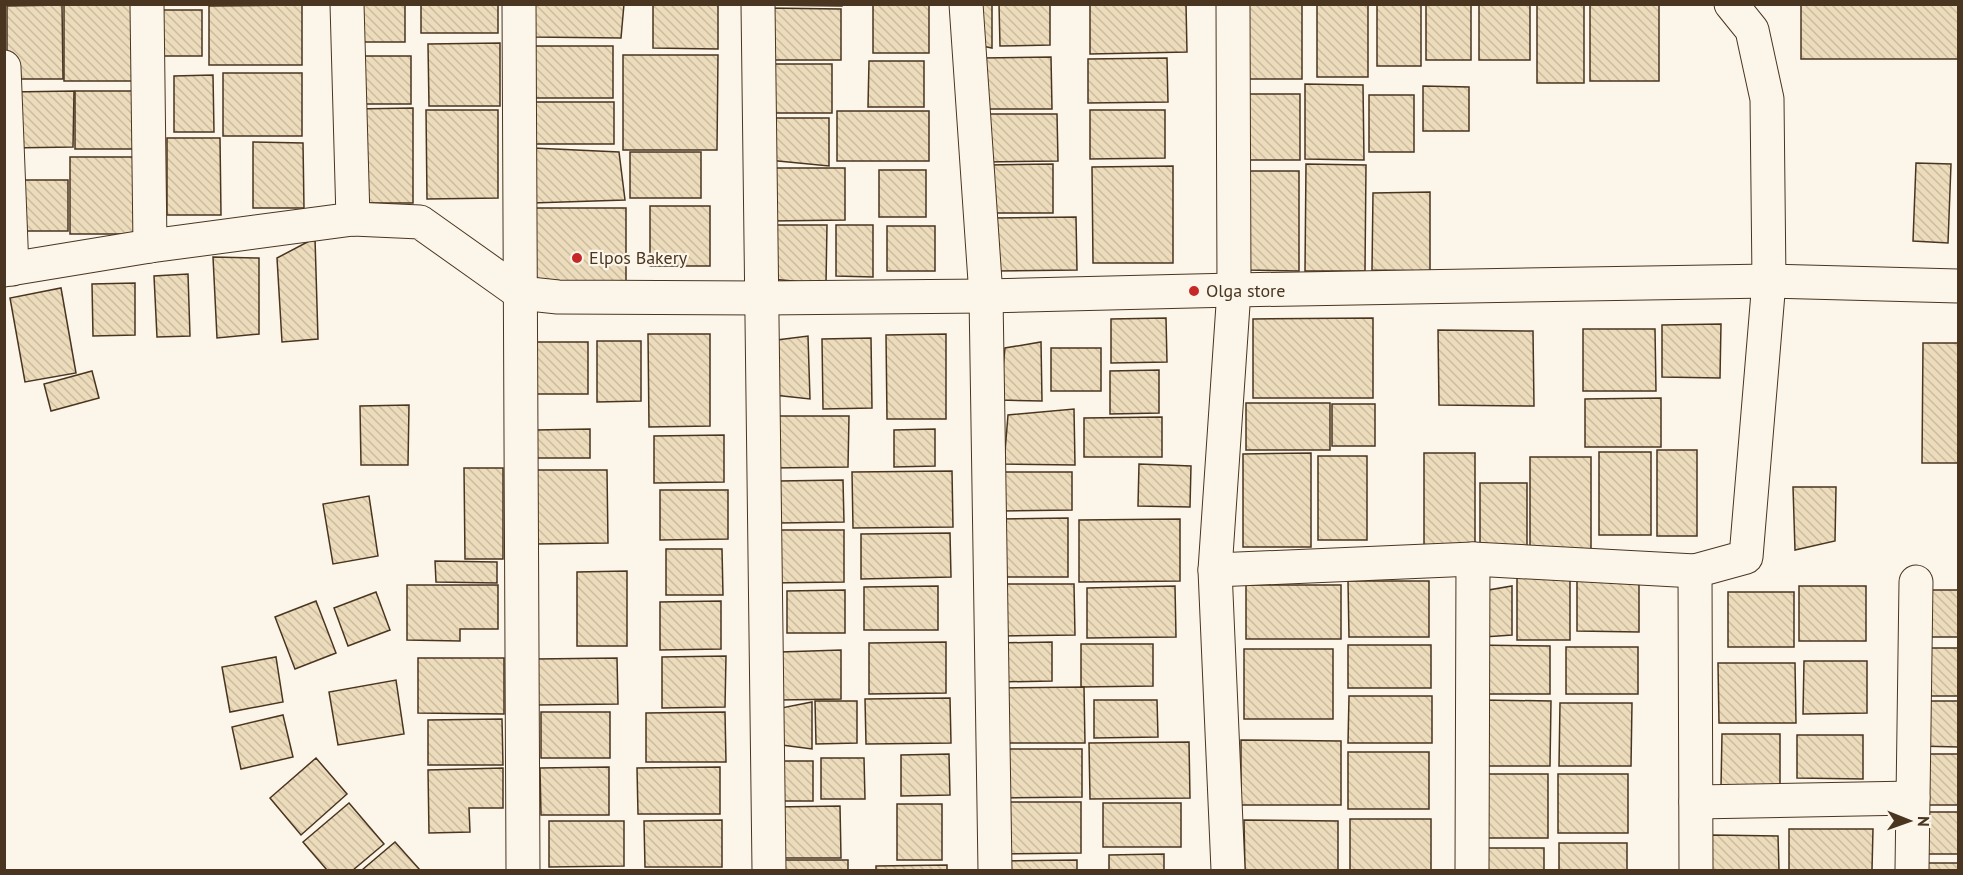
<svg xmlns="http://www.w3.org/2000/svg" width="1963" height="875" font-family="'PT Sans',sans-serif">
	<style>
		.building { fill: url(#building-back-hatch); stroke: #4a3520; stroke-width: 1.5 }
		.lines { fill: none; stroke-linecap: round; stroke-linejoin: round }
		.minor-casing { stroke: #4a3520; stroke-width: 35 }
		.minor { stroke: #fbf6e9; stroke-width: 33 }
		.poi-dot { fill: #c62828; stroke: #fbf6e9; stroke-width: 2 }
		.labels { text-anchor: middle; stroke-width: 4.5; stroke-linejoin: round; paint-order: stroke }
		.poi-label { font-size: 18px; fill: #4a3520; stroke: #fbf6e9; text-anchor: start }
	</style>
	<defs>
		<pattern id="building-back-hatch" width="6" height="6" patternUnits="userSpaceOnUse" patternTransform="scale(1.5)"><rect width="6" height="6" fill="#ecdcbc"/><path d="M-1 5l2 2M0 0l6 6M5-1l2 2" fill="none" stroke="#ccbda1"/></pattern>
	</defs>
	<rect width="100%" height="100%" fill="#fbf6e9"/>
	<g class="building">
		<rect x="64" y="4" width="72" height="77"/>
		<rect x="354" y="4" width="51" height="38"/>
		<rect x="421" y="4" width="77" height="29"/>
		<path d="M529,4h95l-3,34 -89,-1z"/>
		<path d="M653,4h65v45l-65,-1z"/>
		<path d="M767,4h75v2l-75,-1z"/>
		<rect x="873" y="4" width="56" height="49"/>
		<path d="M975,4h17v44l-20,-4z"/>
		<path d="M999,4h51v41l-50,1z"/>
		<path d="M1090,4h96l1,48 -97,2z"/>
		<rect x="1245" y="4" width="57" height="75"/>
		<rect x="1317" y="4" width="51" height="73"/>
		<rect x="1377" y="4" width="44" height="62"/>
		<rect x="1426" y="4" width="45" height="56"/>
		<rect x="1479" y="4" width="51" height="56"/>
		<rect x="1537" y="4" width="47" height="79"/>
		<rect x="1590" y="4" width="69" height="77"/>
		<rect x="1801" y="4" width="157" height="55"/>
		<path d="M62,5l1,74h-56v-73z"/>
		<path d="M302,5v60h-93v-59z"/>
		<path d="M767,8l74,1v51h-74z"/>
		<rect x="163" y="10" width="39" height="46"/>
		<path d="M500,43v63h-71l-1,-62z"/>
		<rect x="534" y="46" width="79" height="52"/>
		<path d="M623,55h95l-1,95h-94z"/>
		<rect x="358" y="56" width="53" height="48"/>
		<path d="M1051,57l1,52h-68l-1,-51z"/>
		<path d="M1167,58l1,44 -80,1v-44z"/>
		<path d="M869,61h55v46h-56z"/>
		<rect x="760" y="64" width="72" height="49"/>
		<rect x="223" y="73" width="79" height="63"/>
		<path d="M213,75l1,57h-40v-56z"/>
		<path d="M1305,84l58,1 1,75 -59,-1z"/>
		<path d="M1423,86l46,1v44h-46z"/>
		<path d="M74,91l-1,56 -63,1 1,-56z"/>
		<rect x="75" y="91" width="59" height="58"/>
		<rect x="1247" y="94" width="53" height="66"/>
		<rect x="1369" y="95" width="45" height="57"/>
		<rect x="533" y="102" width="81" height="42"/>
		<path d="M413,108v95h-60v-94z"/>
		<path d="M426,110h72v88l-71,1z"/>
		<path d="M1090,110h75v48l-75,1z"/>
		<rect x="837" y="111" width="92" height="50"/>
		<path d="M985,114h72l1,47 -72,1z"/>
		<path d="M770,118h59v48l-61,-6z"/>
		<path d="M167,138h53l1,77h-54z"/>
		<path d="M253,142l50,1 1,65h-51z"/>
		<path d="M533,148l86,4 6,48 -93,3z"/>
		<rect x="630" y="152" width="71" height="46"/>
		<rect x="70" y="157" width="70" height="77"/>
		<path d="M1916,163l35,1 -3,79 -35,-2z"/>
		<path d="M1053,164v49h-64v-48z"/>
		<path d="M1306,164l60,1 -1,106h-60z"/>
		<path d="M1173,166v97h-80l-1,-96z"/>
		<path d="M772,168h73v52l-73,1z"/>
		<rect x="879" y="170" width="47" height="47"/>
		<path d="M1248,171h51v100l-52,-1z"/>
		<rect x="12" y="180" width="56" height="51"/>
		<path d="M1430,192v79l-58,-1 1,-77z"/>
		<rect x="650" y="206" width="60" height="60"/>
		<path d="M529,208h97v76l-97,-1z"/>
		<path d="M1076,217l1,53 -82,1 -1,-53z"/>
		<path d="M770,225h57l-1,59 -55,-5z"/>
		<path d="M836,225h37v52l-37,-1z"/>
		<rect x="887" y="226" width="48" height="45"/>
		<path d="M315,238l3,101 -36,3 -5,-84z"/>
		<path d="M213,257l46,1v76l-42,4z"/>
		<path d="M188,274l2,62 -33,1 -3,-61z"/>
		<path d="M135,283v52l-42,1 -1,-52z"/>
		<path d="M61,288l15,85 -51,9 -15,-84z"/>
		<path d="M1166,318l1,44 -56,1v-44z"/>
		<path d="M1373,318v80h-120v-79z"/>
		<path d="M1721,324l-1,54 -58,-1v-52z"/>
		<path d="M1583,329h72l1,62h-73z"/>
		<path d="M1438,330l95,1 1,75 -95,-1z"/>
		<path d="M648,334h62v92l-61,1z"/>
		<path d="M946,334v85h-59l-1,-84z"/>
		<path d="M808,336l2,63 -36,-4 3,-55z"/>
		<path d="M871,338l1,70 -49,1 -1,-70z"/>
		<path d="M597,341h44v60l-44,1z"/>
		<rect x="534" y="342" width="54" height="52"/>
		<path d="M1041,342l1,59 -42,-1 5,-52z"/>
		<path d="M1923,343h35v120h-36z"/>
		<rect x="1051" y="348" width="50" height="43"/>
		<path d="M1159,370v43l-49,1v-43z"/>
		<path d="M92,371l7,27 -48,13 -7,-27z"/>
		<path d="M1661,398v49h-76v-48z"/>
		<rect x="1246" y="403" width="84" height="47"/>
		<rect x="1332" y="404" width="43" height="42"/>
		<path d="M409,405l-1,60h-47l-1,-59z"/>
		<path d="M1074,409l1,56 -71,-1 4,-49z"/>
		<path d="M773,416h76l-1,51 -75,1z"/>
		<path d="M1162,417v40h-78v-39z"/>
		<path d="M590,429v29h-53l-1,-28z"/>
		<path d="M935,429v37l-41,1v-37z"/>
		<path d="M724,435v47l-70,1v-47z"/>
		<rect x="1657" y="450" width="40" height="86"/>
		<rect x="1599" y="452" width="52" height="83"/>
		<path d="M1311,453v94h-68v-93z"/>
		<path d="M1424,453h51v99l-51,-1z"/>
		<rect x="1318" y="456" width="49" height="84"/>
		<rect x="1530" y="457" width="61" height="92"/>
		<path d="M1139,464l52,2 -1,41 -52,-1z"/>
		<path d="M464,468h39v91h-38z"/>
		<path d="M533,470h74l1,73 -74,1z"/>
		<path d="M952,471l1,56 -100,1 -1,-56z"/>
		<path d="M1001,472h71v38l-70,1z"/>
		<path d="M843,480l1,42 -64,1 -1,-42z"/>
		<rect x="1480" y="483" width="47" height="69"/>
		<path d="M1793,487h43l-1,54 -40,9z"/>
		<path d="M660,490h68v49l-68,1z"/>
		<path d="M369,496l9,60 -45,8 -10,-60z"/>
		<path d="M1068,518v59h-69l-1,-58z"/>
		<path d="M1180,519v62l-101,1v-62z"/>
		<path d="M769,530h75v52l-74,1z"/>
		<path d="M950,533l1,44 -90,2v-45z"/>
		<path d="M666,549h56l1,46h-57z"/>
		<path d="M435,561l62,1v21l-61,-1z"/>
		<path d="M627,571v75h-50v-74z"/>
		<path d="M1517,576l53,1v63h-53z"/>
		<path d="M1577,578h62v54l-62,-1z"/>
		<path d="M1348,581h81v56h-80z"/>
		<path d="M999,584h75l1,51 -75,1z"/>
		<path d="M407,585h91v44h-38v12l-53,-1z"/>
		<rect x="1246" y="585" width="95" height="54"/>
		<path d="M938,586v44h-74v-43z"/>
		<path d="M1175,586l1,51 -89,1v-50z"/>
		<path d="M1512,586v49l-28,2 -1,-46z"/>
		<rect x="1799" y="586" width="67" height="55"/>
		<path d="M845,590v43h-58v-42z"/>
		<rect x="1920" y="590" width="38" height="47"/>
		<path d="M376,592l14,38 -42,16 -14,-38z"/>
		<rect x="1728" y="592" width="66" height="55"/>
		<path d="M316,601l20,52 -41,16 -20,-52z"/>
		<path d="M721,601v48l-61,1v-48z"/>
		<path d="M946,642v51l-77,1v-51z"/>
		<path d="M1052,642v39l-55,1v-39z"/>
		<path d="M1081,644h72v42l-72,1z"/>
		<rect x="1348" y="645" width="83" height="43"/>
		<path d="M1473,645l77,1v48h-77z"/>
		<rect x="1566" y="647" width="72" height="47"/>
		<rect x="1919" y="648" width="39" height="48"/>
		<rect x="1244" y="649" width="89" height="70"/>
		<path d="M841,650v49l-61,1v-48z"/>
		<path d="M726,656l-1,51 -63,1v-51z"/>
		<path d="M276,657l7,45 -53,10 -8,-45z"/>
		<path d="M418,658h86v56l-86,-1z"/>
		<path d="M617,658l1,46 -82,1v-46z"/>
		<path d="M1804,661h63v52l-64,1z"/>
		<path d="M1718,663h77l1,60h-77z"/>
		<path d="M396,680l8,54 -66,11 -9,-53z"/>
		<path d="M1084,687l1,56h-86v-55z"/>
		<path d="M1349,696h83v47h-84z"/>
		<path d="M950,698l1,45 -85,1 -1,-45z"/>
		<path d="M1094,700h63l1,37 -64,1z"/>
		<path d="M1482,700l69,1 -1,65h-67z"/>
		<path d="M815,701h42v42l-41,1z"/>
		<path d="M1919,701h39v46l-39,-1z"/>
		<path d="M812,702v47l-30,-4 -1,-37z"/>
		<path d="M1560,703h72l-1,63h-72z"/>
		<rect x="541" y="712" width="69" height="46"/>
		<path d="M725,712l1,50h-80v-49z"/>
		<path d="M283,715l10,42 -52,12 -9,-42z"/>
		<path d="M502,719l1,46h-75v-45z"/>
		<path d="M1722,734h58v54l-59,-1z"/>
		<path d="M1797,735h66v44l-66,-1z"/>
		<path d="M1241,740l100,1v64h-100z"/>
		<path d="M1189,742l1,56 -100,1 -1,-56z"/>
		<path d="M1002,749h80v48l-80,1z"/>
		<rect x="1348" y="752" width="81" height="57"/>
		<path d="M949,754l1,41 -49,1v-41z"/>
		<path d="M1919,754h39v51h-40z"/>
		<path d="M316,758l31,36 -46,41 -31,-37z"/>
		<path d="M821,758h43l1,41h-44z"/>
		<path d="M770,761h43v40h-42z"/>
		<path d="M609,767v48h-68l-1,-47z"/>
		<path d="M720,767v47h-82l-1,-46z"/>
		<path d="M503,768v40h-34l1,24 -41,1 -1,-63z"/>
		<rect x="1478" y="774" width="70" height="64"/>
		<rect x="1558" y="774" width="70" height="59"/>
		<path d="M997,802h84v51l-84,1z"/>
		<path d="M349,803l35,41 -31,26h-26l-24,-28z"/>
		<rect x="1103" y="803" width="78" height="44"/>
		<rect x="897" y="804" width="45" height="56"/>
		<path d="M840,806l1,52h-66l-1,-51z"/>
		<rect x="1918" y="812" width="40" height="42"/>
		<rect x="1350" y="819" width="81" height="51"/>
		<path d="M722,820v47h-77l-1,-46z"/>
		<path d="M1244,820l94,1v49h-93z"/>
		<path d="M549,821h75v45l-75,1z"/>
		<path d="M1789,829h84l-1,41h-83z"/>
		<path d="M1712,835l66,1 1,34h-68z"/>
		<path d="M395,842l25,28h-58z"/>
		<rect x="1559" y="843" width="68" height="27"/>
		<rect x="1480" y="848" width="64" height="22"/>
		<path d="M1164,854v16h-55v-15z"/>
		<rect x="784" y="860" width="64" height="10"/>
		<path d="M1077,860v10h-79v-9z"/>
		<rect x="1914" y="863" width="44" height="7"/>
		<path d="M947,865v5h-71v-4z"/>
	</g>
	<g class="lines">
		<g class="minor-casing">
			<g id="minor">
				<path d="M147,4l3,242"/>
				<path d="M347,4l6,215"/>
				<path d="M519,4l4,866"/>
				<path d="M758,4l11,866"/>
				<path d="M966,4l20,292 9,574"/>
				<path d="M4,67l8,202"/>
				<path d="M4,270l146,-24 203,-27 67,3 100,71 38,4 203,1 225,-2 248,-6 535,-9 189,5"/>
				<path d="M1215,570l258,-11 222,12"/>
				<path d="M1696,802l217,-4"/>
				<path d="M1228,870l-13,-300 19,-280 -1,-286"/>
				<path d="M1472,870l1,-311"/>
				<path d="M1696,870l-1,-299 51,-14 23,-276 -2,-182 -15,-69 -21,-26"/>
				<path d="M1912,870l4,-288"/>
			</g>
		</g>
		<use href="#minor" class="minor"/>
	</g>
	<g class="poi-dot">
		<circle cx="577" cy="258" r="6"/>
		<circle cx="1194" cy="291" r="6"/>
	</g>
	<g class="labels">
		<g class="poi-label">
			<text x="589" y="264">Elpos Bakery</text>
			<text x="1206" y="297">Olga store</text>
		</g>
	</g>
	<rect width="1963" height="875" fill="none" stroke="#4a3520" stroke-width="12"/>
	<g transform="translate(1909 821) rotate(91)" stroke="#fbf6e9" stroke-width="4.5" paint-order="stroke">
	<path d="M0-4.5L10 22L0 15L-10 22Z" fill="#4a3520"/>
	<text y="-9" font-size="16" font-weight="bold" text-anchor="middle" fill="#4a3520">N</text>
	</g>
</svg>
